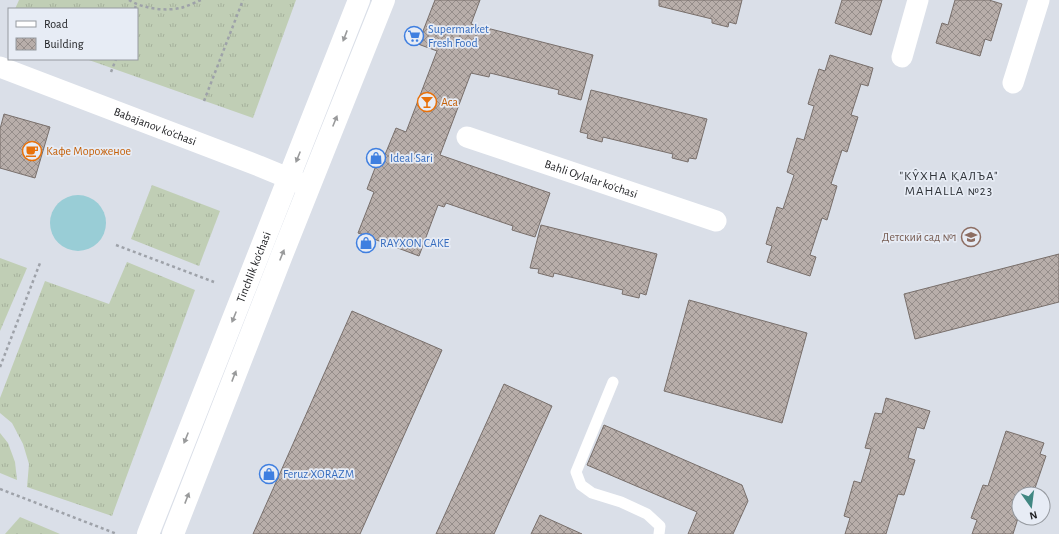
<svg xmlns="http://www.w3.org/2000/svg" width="1059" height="534" font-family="'Alegreya Sans',sans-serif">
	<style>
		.grass { fill: url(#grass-tufts) }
		.water { fill: #99cdd6 }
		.building { fill: url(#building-cross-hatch); stroke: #786f6b }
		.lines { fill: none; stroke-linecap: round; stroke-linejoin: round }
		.path { stroke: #9ea2a9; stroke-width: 2.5; stroke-dasharray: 3 3; stroke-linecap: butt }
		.service { stroke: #fff; stroke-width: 11 }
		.minor { stroke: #fff; stroke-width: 21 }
		.secondary { stroke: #fff; stroke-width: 22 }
		.oneway { fill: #999a9b }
		.labels { text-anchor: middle; stroke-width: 3.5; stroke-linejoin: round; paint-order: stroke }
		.shop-label { font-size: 12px; fill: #366cbe; stroke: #e7ecf5; text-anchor: start }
		.food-label { font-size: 12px; fill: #c56008; stroke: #e7ecf5; text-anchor: start }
		.street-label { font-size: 12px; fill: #1d1e21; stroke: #e7ecf5 }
		.education-label { font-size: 12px; fill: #785e54; stroke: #e7ecf5; text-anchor: end }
		.neighbourhood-label { font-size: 13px; letter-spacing: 1px; fill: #2f3339; stroke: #e7ecf5 }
	</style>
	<defs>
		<pattern id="grass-tufts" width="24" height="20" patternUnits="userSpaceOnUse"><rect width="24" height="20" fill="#c0ceb5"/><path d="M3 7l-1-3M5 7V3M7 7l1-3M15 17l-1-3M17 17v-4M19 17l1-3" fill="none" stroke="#a5b09b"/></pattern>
		<pattern id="building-cross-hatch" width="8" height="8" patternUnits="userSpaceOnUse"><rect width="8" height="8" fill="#b8aeaa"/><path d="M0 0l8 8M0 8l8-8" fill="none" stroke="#958d8a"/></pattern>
	</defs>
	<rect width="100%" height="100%" fill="#dadfe8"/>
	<g class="grass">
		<path d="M19,0h277l-43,118 -167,-59h51v-50h-122z"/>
		<path d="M152,185l68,26 -21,55 -68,-27z"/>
		<path d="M0,258l27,10 -27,63z"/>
		<path d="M127,262l68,28 -83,226 -85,-29 2,-23 -6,-20 -11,-21 -12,-10v-15l45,-117 64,23z"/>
		<path d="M0,433l8,10 7,19 2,18 -17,-7z"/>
		<path d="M20,517l40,17h-55z"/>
	</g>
	<circle class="water" cx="78" cy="223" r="28"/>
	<g class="building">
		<path d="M435,0h45l-9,24 122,31 -12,45 -23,-6 1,-4 -69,-17 -1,4 -18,-4 -31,82 110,38 -15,44 -23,-7 1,-4 -67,-23 -2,4 -6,-2 -19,51 -61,-23 16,-41 -7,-3 13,-34 4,2 12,-29 10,4 31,-81 -19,-7z"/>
		<path d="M659,0h83l-6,24 -7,-2 -1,5 -16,-4v-4l-53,-13z"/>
		<path d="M842,0h40l-11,35 -36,-12z"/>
		<path d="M955,0h34l13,4 -11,37 -6,-2 -5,17 -44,-13 6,-20 6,2z"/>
		<path d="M830,55l43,13 -5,18 -7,-2 -10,31 7,2 -11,35 -5,-2 -11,34 6,2 -10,34 -5,-2 -12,37 6,2 -6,19 -43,-14 5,-16 -6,-2 11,-37 6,2 11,-34 -7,-3 10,-34 7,2 10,-34 -6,-2 11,-35 6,2z"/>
		<path d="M591,90l116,29 -11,40 -7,-1 -1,4 -16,-4 1,-4 -70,-17 -1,5 -15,-4 1,-4 -8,-2z"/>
		<path d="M4,114l46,13 -15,51 -35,-10v-39z"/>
		<path d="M541,225l116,29 -11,41 -6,-2 -1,5 -17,-4 1,-4 -69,-17 -1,4 -15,-4 1,-4 -9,-1z"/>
		<path d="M1059,254v48l-144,37 -11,-45z"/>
		<path d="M689,300l118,33 -25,90 -118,-32z"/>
		<path d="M352,311l90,39 -82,184h-107z"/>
		<path d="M504,384l48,22 -58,128h-58z"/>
		<path d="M886,398l44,13 -6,18 -7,-2 -9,31 7,2 -11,35 -6,-1 -12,40h-41l5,-16 -6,-2 10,-35 7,2 10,-34 -6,-1 10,-35 7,1z"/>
		<path d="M604,425l138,60 6,16 -15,33h-45l9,-22 -110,-47z"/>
		<path d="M1006,431l38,12 -4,11 6,2 -13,38h-14v21l-6,19h-41l5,-14 -6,-2 12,-33 5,1z"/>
		<path d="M540,515l42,19h-51z"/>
	</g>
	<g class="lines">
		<g class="path">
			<path d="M129,0c14,9 39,12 55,7 6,-2 12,-5 17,-7"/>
			<path d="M135,9l1,-5"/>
			<path d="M111,72l5,-13"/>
			<path d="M204,101l39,-101"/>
			<path d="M116,245l98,37"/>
			<path d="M0,367l40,-104"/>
			<path d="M0,489l117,45"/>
		</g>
		<path class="service" d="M613,382l-37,90 5,13 11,8 29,9 26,12 13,12 -1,8"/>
		<g class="minor">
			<path d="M902,57l16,-57"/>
			<path id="s1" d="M0,67l259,99 46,19"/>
			<path d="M1013,83l26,-83"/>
			<path id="s2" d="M467,137l249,84"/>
		</g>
		<g class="secondary">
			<path id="s3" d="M148,534l211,-534"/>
			<path d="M173,534l109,-279 102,-255"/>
		</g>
	</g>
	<defs><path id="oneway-solid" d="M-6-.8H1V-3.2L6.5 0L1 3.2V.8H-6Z"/></defs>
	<g class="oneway">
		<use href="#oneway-solid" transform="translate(345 36) rotate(111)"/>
		<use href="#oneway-solid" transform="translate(335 121) rotate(-68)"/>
		<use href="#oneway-solid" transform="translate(298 157) rotate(112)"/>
		<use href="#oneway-solid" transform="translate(282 255) rotate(-68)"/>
		<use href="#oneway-solid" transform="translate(234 317) rotate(112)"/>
		<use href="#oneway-solid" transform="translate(234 376) rotate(-69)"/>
		<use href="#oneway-solid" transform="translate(186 438) rotate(112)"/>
		<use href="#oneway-solid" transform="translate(187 498) rotate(-69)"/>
	</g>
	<defs>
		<g id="supermarket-ring" transform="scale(1)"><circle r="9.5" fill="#e7ecf5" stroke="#3f7fe0" stroke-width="1.5"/><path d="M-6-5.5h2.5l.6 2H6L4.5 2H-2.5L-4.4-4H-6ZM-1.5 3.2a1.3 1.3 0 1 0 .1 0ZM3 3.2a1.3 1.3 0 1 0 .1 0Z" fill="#3f7fe0"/></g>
		<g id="bar-ring" transform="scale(1)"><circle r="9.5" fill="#e7ecf5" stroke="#e8710a" stroke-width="1.5"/><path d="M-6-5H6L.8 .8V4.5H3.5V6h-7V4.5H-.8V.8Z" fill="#e8710a"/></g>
		<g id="cafe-ring" transform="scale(1)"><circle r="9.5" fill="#e7ecf5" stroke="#e8710a" stroke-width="1.5"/><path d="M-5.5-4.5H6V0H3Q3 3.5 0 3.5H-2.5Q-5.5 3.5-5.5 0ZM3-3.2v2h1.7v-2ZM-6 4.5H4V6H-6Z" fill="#e8710a"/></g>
		<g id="shop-ring" transform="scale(1)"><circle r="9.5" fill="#e7ecf5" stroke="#3f7fe0" stroke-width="1.5"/><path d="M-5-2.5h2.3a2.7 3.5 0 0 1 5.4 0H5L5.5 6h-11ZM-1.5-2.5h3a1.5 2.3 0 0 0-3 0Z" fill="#3f7fe0"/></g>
		<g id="school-ring" transform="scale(1)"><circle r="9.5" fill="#e7ecf5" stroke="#8d6e63" stroke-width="1.5"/><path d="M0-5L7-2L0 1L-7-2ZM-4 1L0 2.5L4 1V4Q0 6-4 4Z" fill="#8d6e63"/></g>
	</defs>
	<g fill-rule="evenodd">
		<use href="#supermarket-ring" x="414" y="36"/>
		<use href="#bar-ring" x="427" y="102"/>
		<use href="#cafe-ring" x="32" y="151"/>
		<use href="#shop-ring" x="376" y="158"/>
		<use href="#school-ring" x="971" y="237"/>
		<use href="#shop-ring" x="366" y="243"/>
		<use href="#shop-ring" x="269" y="474"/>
	</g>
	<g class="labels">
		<g class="shop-label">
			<text x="428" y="33">Supermarket<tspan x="428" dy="14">Fresh Food</tspan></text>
			<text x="390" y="162">Ideal Sari</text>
			<text x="380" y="247">RAYXON CAKE</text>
			<text x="283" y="478">Feruz XORAZM</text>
		</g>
		<g class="food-label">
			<text x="441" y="106">Аса</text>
			<text x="46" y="155">Кафе Мороженое</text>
		</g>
		<g class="street-label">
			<text dy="4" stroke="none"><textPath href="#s1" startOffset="166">Babajanov ko'chasi</textPath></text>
			<text dy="4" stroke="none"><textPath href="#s2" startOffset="131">Bahli Oylalar ko'chasi</textPath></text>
			<text dy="4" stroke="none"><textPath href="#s3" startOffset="287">Tinchlik ko'chasi</textPath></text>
		</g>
		<g class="education-label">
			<text x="957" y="241">Детский сад №1</text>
		</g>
		<g class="neighbourhood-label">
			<text x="949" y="180">"KŶХНА ҚАЛЪА"<tspan x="949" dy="15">MAHALLA №23</tspan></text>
		</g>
	</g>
	<rect x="8" y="8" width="130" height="52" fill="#e7ecf5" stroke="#969aa0"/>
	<rect x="16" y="21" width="20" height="6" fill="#ffffff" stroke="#969aa0"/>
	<text x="44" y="28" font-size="12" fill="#1d1e21">Road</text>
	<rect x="16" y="38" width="20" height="12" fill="url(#building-cross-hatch)" stroke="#969aa0"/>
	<text x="44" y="48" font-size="12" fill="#1d1e21">Building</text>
	<g transform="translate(1031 506) rotate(166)"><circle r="19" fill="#e7ecf5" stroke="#969aa0"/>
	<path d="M0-3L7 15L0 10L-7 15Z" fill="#408782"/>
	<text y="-6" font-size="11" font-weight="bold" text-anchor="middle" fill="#1d1e21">N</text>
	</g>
</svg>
